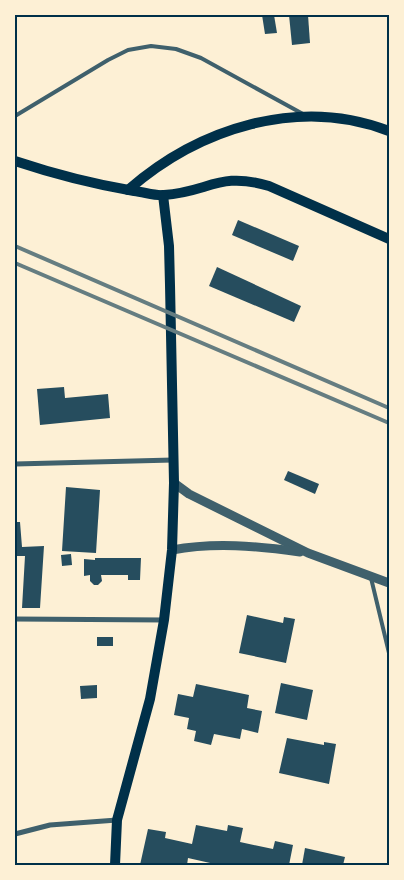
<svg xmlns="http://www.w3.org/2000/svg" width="404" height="880" font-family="'Titillium Web',sans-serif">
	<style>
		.building { fill: #264d5e }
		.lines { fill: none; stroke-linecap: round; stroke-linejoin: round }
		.service { stroke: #3f606c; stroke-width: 4 }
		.minor { stroke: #3f606c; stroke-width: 5 }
		.tertiary { stroke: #3f606c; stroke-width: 9 }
		.secondary { stroke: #003049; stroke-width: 10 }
		.rail { stroke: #657d81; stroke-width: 4 }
		.neatline { fill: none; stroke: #003049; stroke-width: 2 }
	</style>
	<rect width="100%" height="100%" fill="#fdf0d5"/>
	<g class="building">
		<path d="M262,15h12l3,18 -12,1z"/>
		<path d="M289,15h19l2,28 -18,2z"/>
		<path d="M238,220l61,26 -6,15 -61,-26z"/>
		<path d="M217,267l84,39 -7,16 -85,-36z"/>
		<path d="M64,387l1,11 43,-4 2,24 -70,7 -3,-36z"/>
		<path d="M288,471l31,13 -4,10 -31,-14z"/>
		<path d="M66,487l34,3 -4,63 -34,-2z"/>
		<path d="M15,522h5l2,25 22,-1 -4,62h-18l3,-52h-10z"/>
		<path d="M71,554l1,11 -10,1 -1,-11z"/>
		<path d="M95,558h46l-1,22h-12v-5h-27l1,6 -4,4h-4l-4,-4v-6l-6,1v-17l11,1z"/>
		<path d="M247,615l36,8 1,-6 11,2 -9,44 -47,-10z"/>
		<rect x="97" y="637" width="16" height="9"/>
		<path d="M281,683l32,7 -6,30 -32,-7z"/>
		<path d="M196,684l53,11 -2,13 15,3 -4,22 -16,-4 -2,10 -26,-5 -3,11 -17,-4 2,-10 -9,-2 2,-11 -15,-3 4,-21 15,3z"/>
		<path d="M97,685v13l-16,1 -1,-13z"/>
		<path d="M287,738l37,7v-3l12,2 -7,40 -50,-11z"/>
		<path d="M196,825l31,6 1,-6 15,3 -3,14 33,7 2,-8 18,4 -4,20h-70l-31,-7 -1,7h-47l8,-36 18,3 -1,6 27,6z"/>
		<path d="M305,848l40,9 -2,8h-41z"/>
	</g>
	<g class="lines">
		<g class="service">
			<path d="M15,116l93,-56 20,-10 23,-4 25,3 25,9 102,56"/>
			<path d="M371,578l18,75"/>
		</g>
		<g class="minor">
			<path d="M15,464l158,-4"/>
			<path d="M15,619l149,1"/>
			<path d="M15,834l35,-9 67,-5"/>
		</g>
		<g class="tertiary">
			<path d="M174,483l15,11 119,59 81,30"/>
			<path d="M172,550c43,-8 84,-4 128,2"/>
		</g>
		<g class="secondary">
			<path d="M15,161c39,13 78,23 119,30 10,1 21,5 30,4 45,-3 55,-24 105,-9l120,53"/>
			<path d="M128,190c71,-62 171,-94 261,-59"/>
			<path d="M115,865l2,-45 33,-121 14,-79 8,-70 2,-67 -4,-198 -1,-39 -6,-51"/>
		</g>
		<g class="rail">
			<path d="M15,246l374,162"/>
			<path d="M15,263l374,160"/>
		</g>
	</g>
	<rect width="404" height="880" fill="none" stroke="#fdf0d5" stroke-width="32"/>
	<rect x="16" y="16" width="372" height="848" class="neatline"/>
</svg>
